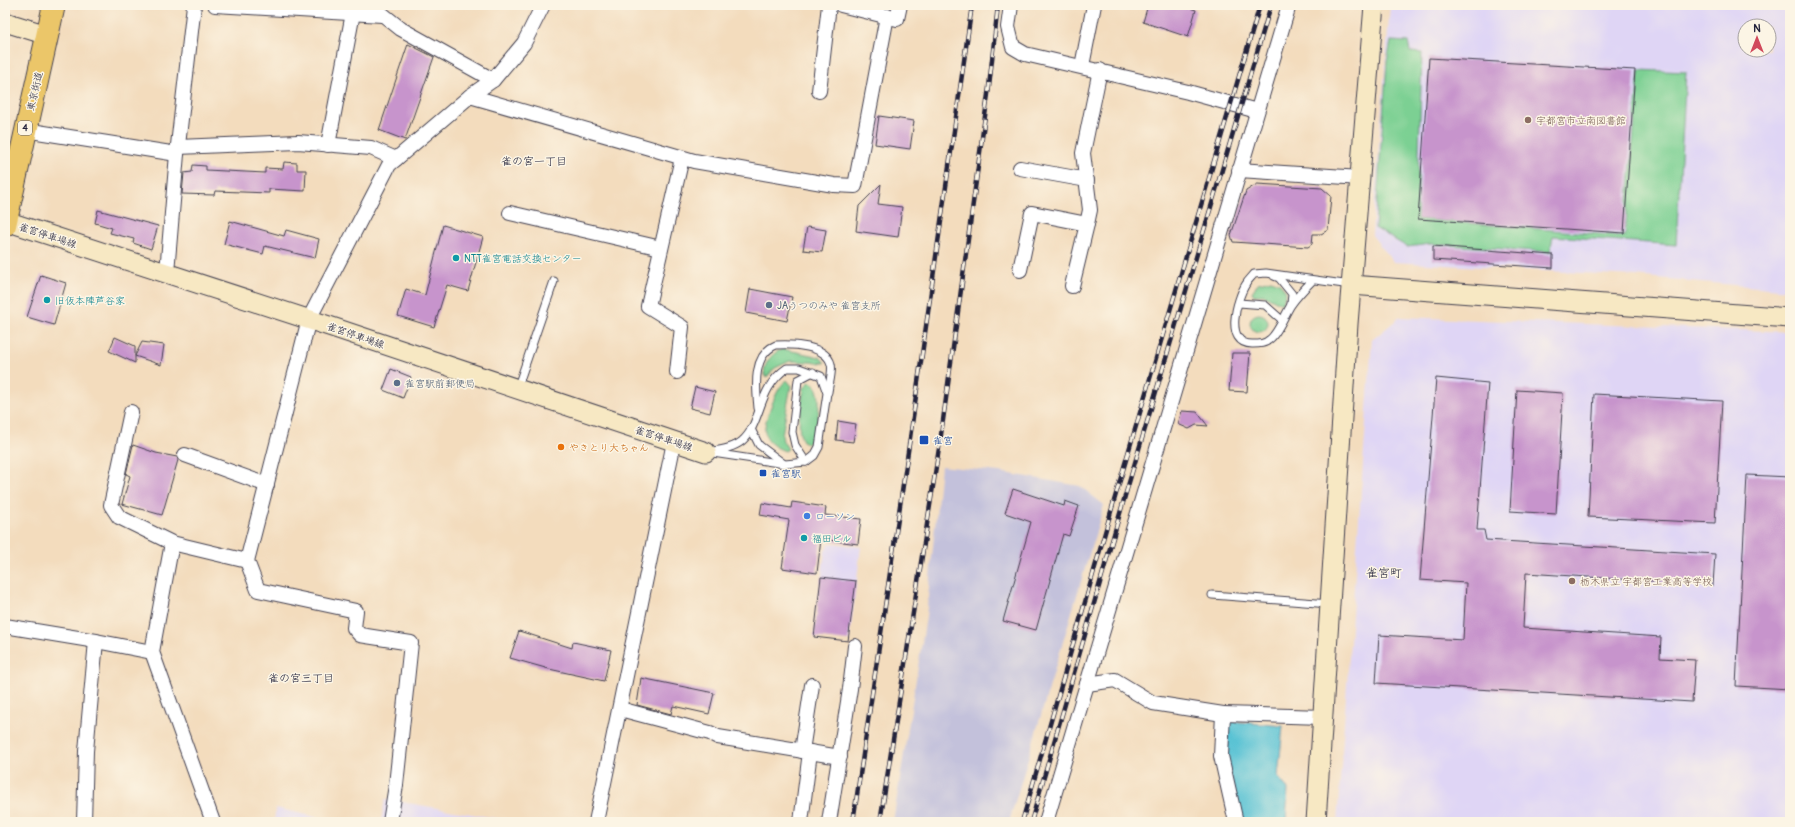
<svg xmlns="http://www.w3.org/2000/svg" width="1795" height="827" font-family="Pangolin,'Klee One',sans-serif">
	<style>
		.built { fill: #dfd5f5; fill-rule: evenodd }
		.industrial { fill: #c3c1db }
		.green { fill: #7cd093; stroke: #4f7967 }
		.water { fill: #58c2d4; stroke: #3d7288 }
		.building { fill: #c794cc }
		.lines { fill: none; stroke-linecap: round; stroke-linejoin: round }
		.lane-casing { stroke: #413e4e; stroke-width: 9 }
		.street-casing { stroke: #413e4e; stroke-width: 16 }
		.secondary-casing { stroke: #413e4e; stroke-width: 21 }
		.highway-casing { stroke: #413e4e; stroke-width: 24 }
		.lane { stroke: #fff; stroke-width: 7 }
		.street { stroke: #fff; stroke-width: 14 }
		.secondary { stroke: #f7e8c3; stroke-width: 19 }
		.highway { stroke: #ebc669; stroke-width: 22 }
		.rail-casing { stroke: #22223b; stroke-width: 4.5 }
		.rail { stroke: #fcf5e5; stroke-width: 3; stroke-dasharray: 9; stroke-linecap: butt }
		.education-dot { fill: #8d6e63; stroke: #fcf5e5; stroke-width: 1.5 }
		.culture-dot { fill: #0f9aa8; stroke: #fcf5e5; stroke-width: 1.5 }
		.service-dot { fill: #5c6f8a; stroke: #fcf5e5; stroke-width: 1.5 }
		.transit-dot { fill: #1a4fb4; stroke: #fcf5e5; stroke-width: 1.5 }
		.food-dot { fill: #e8710a; stroke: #fcf5e5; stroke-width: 1.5 }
		.shop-dot { fill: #3f7fe0; stroke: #fcf5e5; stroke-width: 1.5 }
		.labels { text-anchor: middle; stroke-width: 3; stroke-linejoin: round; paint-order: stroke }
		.shield { fill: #fcf5e5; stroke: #63616e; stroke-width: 1 }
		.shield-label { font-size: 9px; font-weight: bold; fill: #22223b }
		.street-label { font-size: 10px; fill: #22223b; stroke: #fcf5e5 }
		.education-label { font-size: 10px; fill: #785e54; stroke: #fcf5e5; text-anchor: start }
		.culture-label { font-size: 10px; fill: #0d838f; stroke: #fcf5e5; text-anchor: start }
		.service-label { font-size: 10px; fill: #4e5e75; stroke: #fcf5e5; text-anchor: start }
		.transit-label { font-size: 10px; fill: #164399; stroke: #fcf5e5; text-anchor: start }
		.food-label { font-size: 10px; fill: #c56008; stroke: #fcf5e5; text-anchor: start }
		.shop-label { font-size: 10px; fill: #366cbe; stroke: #fcf5e5; text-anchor: start }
		.neighbourhood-label { font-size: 11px; fill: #22223b; stroke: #fcf5e5 }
		.quarter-label { font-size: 12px; fill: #22223b; stroke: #fcf5e5 }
	</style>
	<rect width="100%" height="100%" fill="#fcf5e5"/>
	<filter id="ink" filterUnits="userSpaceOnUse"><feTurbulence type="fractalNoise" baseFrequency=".025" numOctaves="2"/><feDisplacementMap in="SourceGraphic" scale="8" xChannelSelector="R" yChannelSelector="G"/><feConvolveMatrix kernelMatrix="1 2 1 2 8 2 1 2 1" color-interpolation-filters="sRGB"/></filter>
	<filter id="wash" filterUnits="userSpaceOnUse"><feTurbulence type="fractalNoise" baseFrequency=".012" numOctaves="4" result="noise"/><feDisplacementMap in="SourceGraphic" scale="16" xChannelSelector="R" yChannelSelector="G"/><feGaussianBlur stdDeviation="0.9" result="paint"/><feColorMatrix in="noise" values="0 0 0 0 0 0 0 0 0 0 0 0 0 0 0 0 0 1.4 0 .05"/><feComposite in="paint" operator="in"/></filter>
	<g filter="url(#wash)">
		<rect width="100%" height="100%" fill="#f3dcbd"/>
		<g class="built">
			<path d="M1390,5h400v285l-155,-14 -242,-14 -21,-27zM1745,26h24v24h-24z"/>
			<path d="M1400,317l390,15v490h-453l35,-482z"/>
			<path d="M833,543l28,4 -12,94 -35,-4 11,-86 4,-7z"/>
			<path d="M385,799l132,23h-136z"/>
			<path d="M276,808l62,14h-64z"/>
		</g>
		<path class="industrial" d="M941,466l58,6 81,14 24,19 -95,317h-116l33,-205z"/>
		<g class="green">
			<path d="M1391,41l17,1 2,10 12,1 -5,166 208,17 14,-166 47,2 -10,173 -123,-9 -3,16 -119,-8 -24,3 -32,-19 12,-167z"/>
			<path d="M1271,280l9,3 6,9 -4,12 -18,-9h-10l-2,-3 6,-9z"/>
			<circle cx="1259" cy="323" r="9"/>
			<path d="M783,349l37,8 5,6 -35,-2 -15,7 -9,10c-6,-11 6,-26 17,-29z"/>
			<path d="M787,380l4,5 -9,50 1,6 5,8 -3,2c-27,-10 -22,-24 -13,-47 4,-9 7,-18 15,-24z"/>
			<path d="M811,382c4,3 6,6 7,11 3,11 -1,45 -11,51 -14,-6 -5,-43 -3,-56l4,-5z"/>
		</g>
		<path class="water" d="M1229,721l54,5 -5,51 10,12 -2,33h-45l-15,-65z"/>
		<g id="blocks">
			<g class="building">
				<path d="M1148,5h31l17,5 -8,27 -45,-15z"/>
				<path d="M408,44l26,13 -29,83 -26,-10z"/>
				<path d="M1429,58l206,12 -11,163 -206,-14z"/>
				<path d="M879,116l35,5 -4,28 -35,-5z"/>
				<path d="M284,162l13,1v7h9l-1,21 -36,-2v4l-54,-2 -1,4 -32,-1 2,-21 8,-1 1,-7 13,1v4l59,3v-5l18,1z"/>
				<path d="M881,184l-3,20 24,3 -4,30 -42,-6 3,-25z"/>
				<path d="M1257,184l65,4 9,8 -3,34 -7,4h-8l-1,10 -4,3 -75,-5 -2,-7 15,-44z"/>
				<path d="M98,210l60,16 -7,23 -18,-6 1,-4 -24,-6 2,-5 -17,-5z"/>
				<path d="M230,221l54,15 2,-6 33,9 -4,19 -50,-12 -2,8 -39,-10z"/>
				<path d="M443,225l40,12 -15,54 -21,-6 -13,42 -36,-11 8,-27 19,6z"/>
				<path d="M807,227l19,3 -4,22 -19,-2z"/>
				<path d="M1433,246l120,9v13l-120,-8z"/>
				<path d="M41,275l25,8 -12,42 -27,-8z"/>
				<path d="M750,289l42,8 -5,24 -41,-8z"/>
				<path d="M115,337l20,9v17l-26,-12z"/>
				<path d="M142,342l22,3 -3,20 -26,-9z"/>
				<path d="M1232,353h18l-3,39 -18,-1z"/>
				<path d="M391,369l20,8 -8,21 -20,-8z"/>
				<path d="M1436,378l52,5 -11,147h7l2,10 229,14 -2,31 -187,-12 -3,55 138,9 -1,21 35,2 -3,42 -316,-19 3,-48 84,5 3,-57 -46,-3z"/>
				<path d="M695,387l20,5 -5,21 -20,-5z"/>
				<path d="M1517,390l46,3 -7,121 -46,-3z"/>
				<path d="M1594,394l128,7 -7,122 -127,-6z"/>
				<path d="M1182,411l15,1 11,14 -12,-1 -7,4 -11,-5z"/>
				<path d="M838,421l18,3 -3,18 -17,-2z"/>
				<path d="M133,445l23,8 21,4 1,3 -16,55 -40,-11 8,-28 -4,-2z"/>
				<path d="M1747,475l43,2v212l-54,-3z"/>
				<path d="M1013,489l51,17 1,-5 14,5 -10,30 -6,-2 -27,96 -33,-9 28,-99 -26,-9z"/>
				<path d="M792,502l34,5 -1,8 36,4 -3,25 -37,-5 -4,34 -35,-5 7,-48 -29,-5 2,-12 29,5z"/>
				<path d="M821,577l35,4 -8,60 -34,-4z"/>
				<path d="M519,631l53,17 1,-6 38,8 -7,31 -55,-12 -39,-11z"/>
				<path d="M641,678l73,15 -5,21 -36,-8 -2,8 -34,-9z"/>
			</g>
		</g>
	</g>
	<g filter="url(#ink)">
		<use href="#blocks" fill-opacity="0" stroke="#413e4e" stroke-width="1"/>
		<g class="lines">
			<g class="lane-casing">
				<g id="lane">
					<path d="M1274,276l5,2 13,16 -1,10"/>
					<path d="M1313,280c-8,8 -16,16 -22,25 -6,9 -13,28 -21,34 -5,5 -11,5 -17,5 -30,1 -16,-46 -7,-60 2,-4 6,-7 8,-10l12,-1 85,12"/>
					<path d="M1239,303l26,2 17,15"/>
					<path d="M787,368h12l22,8 6,17 -8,54 -5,9 -8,6 -21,2 -79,-12c12,-2 26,-3 36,-11 20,-17 15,-53 45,-73z"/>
					<path d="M517,389l37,-108"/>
					<path d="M758,408c-2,-21 -6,-53 18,-63 16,-1 50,0 55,19 2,7 -2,20 -3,28"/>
					<path d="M751,429l8,16 24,18"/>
					<path d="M806,462l-11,-17 -3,-13 6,-52 15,-8"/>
					<path d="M1212,595l118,9"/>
				</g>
			</g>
			<g class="street-casing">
				<g id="street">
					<path d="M215,5l167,10"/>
					<path d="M841,5l56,14 3,-14"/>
					<path d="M1011,5l-3,22 5,20 12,7 163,38 69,19"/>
					<path d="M376,9l25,20 92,51"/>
					<path d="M1082,66l12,-61"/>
					<path d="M819,91l10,-86"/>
					<path d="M470,96l224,65 140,24 21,1 32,-170"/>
					<path d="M25,130l152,24"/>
					<path d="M328,145l25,-132"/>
					<path d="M178,147l120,-5 73,6 25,11"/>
					<path d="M1020,168l67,12"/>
					<path d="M1239,170l122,8"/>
					<path d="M510,213l151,35"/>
					<path d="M1020,270l12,-57 55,11 3,-14 -7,-57 17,-83"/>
					<path d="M167,272l10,-118 17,-149"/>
					<path d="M1072,286l15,-62"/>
					<path d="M677,372l5,-45 -34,-21 34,-148"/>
					<path d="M131,412l-20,93 8,12 53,26"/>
					<path d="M185,455l82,30"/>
					<path d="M247,561l11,29 98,21 -2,17 6,7 51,8 -15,142 -6,37"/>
					<path d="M5,626l91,15 56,11"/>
					<path d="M1087,684l28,-4 38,23 70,11"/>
					<path d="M620,709l90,24 8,4 122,20"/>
					<path d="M802,751l10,-66"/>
					<path d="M84,822l2,-71 10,-110"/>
					<path d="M213,822l-61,-170 20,-109 75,18 62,-242 80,-154 81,-69 23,-16 31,-37 19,-38"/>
					<path d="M596,822l78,-380"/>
					<path d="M801,822l9,-70"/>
					<path d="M829,822l21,-133 5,-43"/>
					<path d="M1046,822l243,-817"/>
					<path d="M1236,822l-15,-66 2,-42 100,3"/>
				</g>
			</g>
			<g class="secondary-casing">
				<g id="secondary">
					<path d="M5,22l42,13"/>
					<path d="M6,221l326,106 374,125"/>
					<path d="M1351,285l439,33"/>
					<path d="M1316,822l32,-498 26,-319"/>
				</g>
			</g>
			<g class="highway-casing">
				<path id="highway" d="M5,225l49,-220"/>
			</g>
			<use href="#lane" class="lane"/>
			<use href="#street" class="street"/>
			<use href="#secondary" class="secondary"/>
			<use href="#highway" class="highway"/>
			<g class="rail-casing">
				<g id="rail">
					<path d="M853,822l57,-384 62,-433"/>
					<path d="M880,822l60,-380 49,-355 9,-82"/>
					<path d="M1022,822l94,-328 144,-489"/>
					<path d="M1031,822l94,-326 146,-491"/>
				</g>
			</g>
			<use href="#rail" class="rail"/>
		</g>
	</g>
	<g class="education-dot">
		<circle cx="1528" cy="120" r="4"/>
		<circle cx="1572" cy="581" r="4"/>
	</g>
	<g class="culture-dot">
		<circle cx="456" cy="258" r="4"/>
		<circle cx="47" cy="300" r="4"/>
		<circle cx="804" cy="538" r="4"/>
	</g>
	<g class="service-dot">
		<circle cx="769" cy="305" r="4"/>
		<circle cx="397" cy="383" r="4"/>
	</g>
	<g class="transit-dot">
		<rect x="919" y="435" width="10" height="10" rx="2"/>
		<rect x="759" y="469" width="8" height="8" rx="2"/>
	</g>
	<circle class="food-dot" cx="561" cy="447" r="4"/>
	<circle class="shop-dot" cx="807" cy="516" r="4"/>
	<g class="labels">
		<rect class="shield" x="18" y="121" width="14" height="14" rx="3"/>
		<g class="shield-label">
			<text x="25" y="131">4</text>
		</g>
		<g class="street-label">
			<text transform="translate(34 91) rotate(-77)" y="4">東京街道</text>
			<text transform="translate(48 235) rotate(18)" y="4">雀宮停車場線</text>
			<text transform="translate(356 335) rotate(19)" y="4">雀宮停車場線</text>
			<text transform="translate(664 438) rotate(18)" y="4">雀宮停車場線</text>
		</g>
		<g class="education-label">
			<text x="1536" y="124">宇都宮市立南図書館</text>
			<text x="1580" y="585">栃木県立 宇都宮工業高等学校</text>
		</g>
		<g class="culture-label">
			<text x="464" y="262">NTT雀宮電話交換センター</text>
			<text x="55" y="304">旧仮本陣芦谷家</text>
			<text x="812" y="542">福田ビル</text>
		</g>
		<g class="service-label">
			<text x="777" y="309">JAうつのみや 雀宮支所</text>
			<text x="405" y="387">雀宮駅前郵便局</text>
		</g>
		<g class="transit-label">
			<text x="933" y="444">雀宮</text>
			<text x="771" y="477">雀宮駅</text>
		</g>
		<g class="food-label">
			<text x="569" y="451">やきとり大ちゃん</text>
		</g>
		<g class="shop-label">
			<text x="815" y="520">ローソン</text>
		</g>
		<g class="neighbourhood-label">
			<text x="534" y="165">雀の宮一丁目</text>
			<text x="301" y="682">雀の宮三丁目</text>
		</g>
		<g class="quarter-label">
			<text x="1384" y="577">雀宮町</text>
		</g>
	</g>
	<rect width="1795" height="827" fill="none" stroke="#fcf5e5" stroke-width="20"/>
	<g transform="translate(1757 38)"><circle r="19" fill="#fcf5e5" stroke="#a5a1a1"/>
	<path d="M0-3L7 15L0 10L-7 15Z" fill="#d1495b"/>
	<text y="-6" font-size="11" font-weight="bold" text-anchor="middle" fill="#22223b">N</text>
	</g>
</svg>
